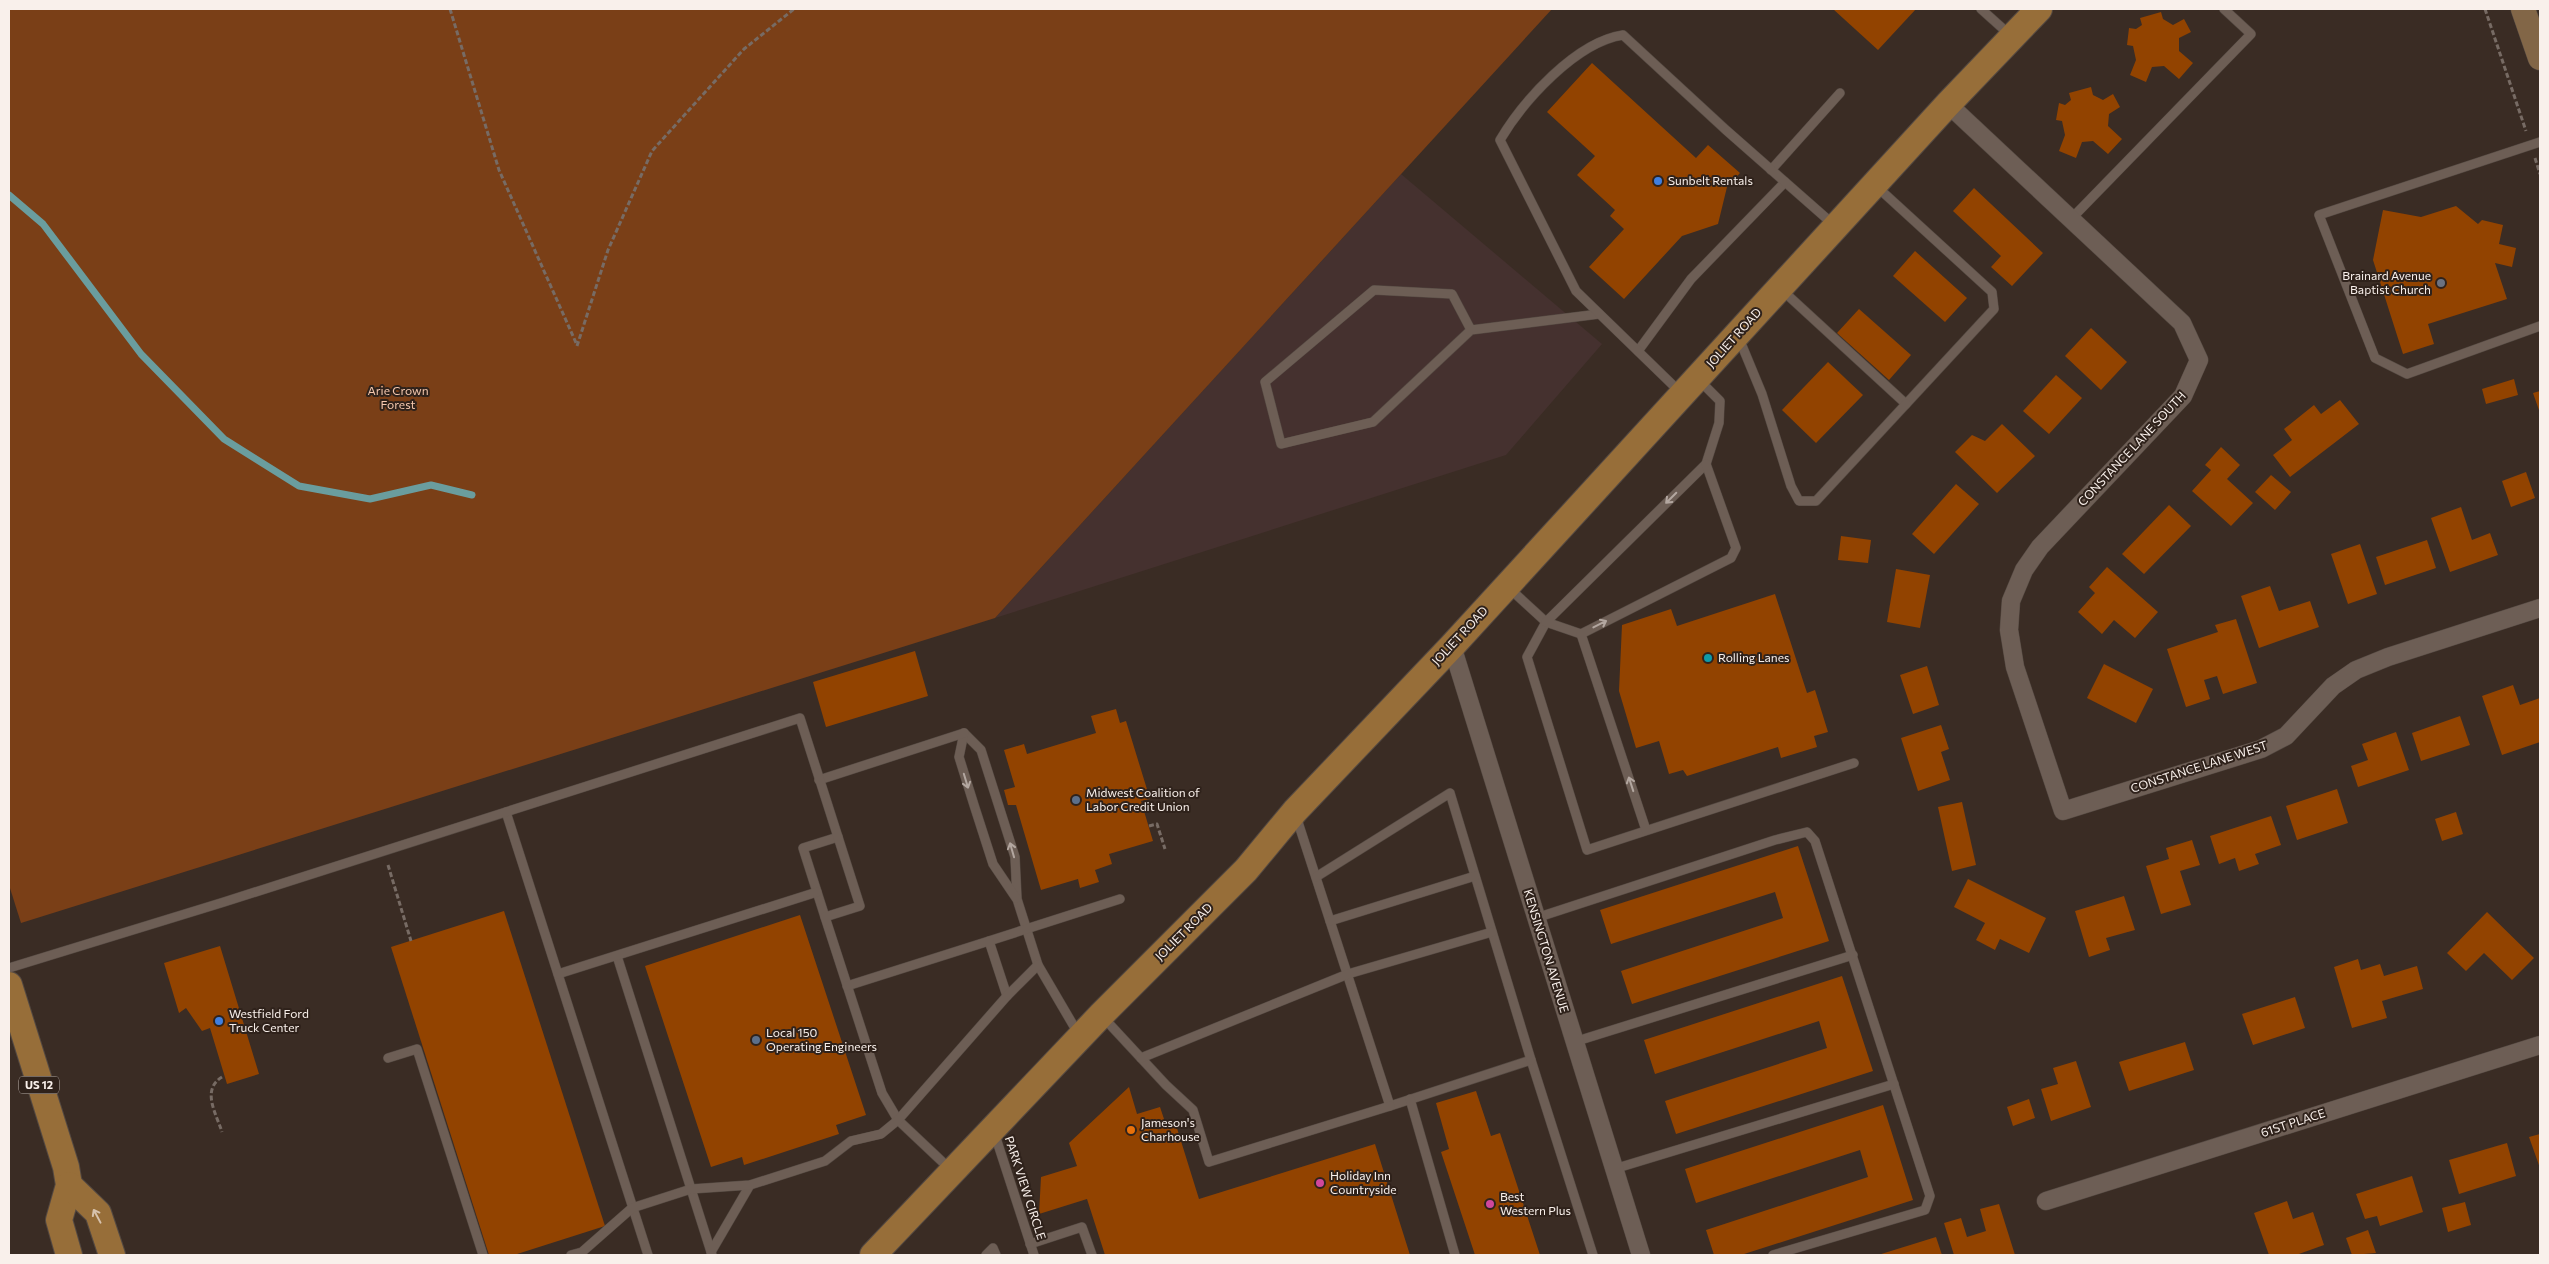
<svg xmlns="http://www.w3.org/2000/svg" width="2549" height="1264" font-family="Commissioner,sans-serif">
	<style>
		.industrial { fill: #45312f }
		.green { fill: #7a3f17 }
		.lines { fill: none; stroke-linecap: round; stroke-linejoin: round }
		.stream { stroke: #6a9d9e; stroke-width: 7 }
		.building { fill: #924300 }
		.lane-casing { stroke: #544942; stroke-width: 10 }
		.street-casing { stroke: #544942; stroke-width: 19 }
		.secondary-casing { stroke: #544942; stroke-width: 25 }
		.primary-casing { stroke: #544942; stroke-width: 28 }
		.path { stroke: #776b64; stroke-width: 3; stroke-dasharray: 5 2.5; stroke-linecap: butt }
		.lane { stroke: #6d5e55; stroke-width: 9 }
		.street { stroke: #6d5e55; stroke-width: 18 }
		.secondary { stroke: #826647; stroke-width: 24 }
		.primary { stroke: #976e39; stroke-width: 26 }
		.oneway { stroke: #b3a7a0 }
		.oneway2 { stroke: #d7c2ad }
		.shop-dot { fill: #3f7fe0; stroke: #2f221b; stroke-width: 2 }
		.worship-dot { fill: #6b7280; stroke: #2f221b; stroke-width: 2 }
		.culture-dot { fill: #0f9aa8; stroke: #2f221b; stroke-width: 2 }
		.service-dot { fill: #5c6f8a; stroke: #2f221b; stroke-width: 2 }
		.food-dot { fill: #e8710a; stroke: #2f221b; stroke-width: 2 }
		.hotel-dot { fill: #d1479c; stroke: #2f221b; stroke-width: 2 }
		.labels { text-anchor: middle; stroke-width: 4; stroke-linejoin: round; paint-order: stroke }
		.shield { fill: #2f221b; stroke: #bcb2ad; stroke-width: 1 }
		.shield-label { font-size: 11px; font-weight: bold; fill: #f9f0eb }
		.poi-label { font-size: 12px; fill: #f9f0eb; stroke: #2f221b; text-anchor: start }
		.street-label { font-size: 12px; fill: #f9f0eb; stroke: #2f221b }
		.park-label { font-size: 12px; fill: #f5c8ae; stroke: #2f221b }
	</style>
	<rect width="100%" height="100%" fill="#3a2c24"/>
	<path class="industrial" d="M1401,174l201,170 -96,111 -511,163z"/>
	<path class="green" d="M9,9h1543l-557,609 -974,305 -12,-38z"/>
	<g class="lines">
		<path class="stream" d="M9,195l34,29 98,130 83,85 75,47 71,13 61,-14 41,10"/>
	</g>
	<g class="building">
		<path d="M1833,9h83l-38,41z"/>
		<path d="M2161,12l2,7 10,6 11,-6 7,13 -12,6v13l14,12 -14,16 -15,-13 -12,1 -6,15 -16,-7 6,-15 -3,-14 -6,-1 2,-17 7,1 6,-4 -2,-7z"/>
		<path d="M1592,63l104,95 12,-13 32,28 -13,14 -9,37 -36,12 -58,63 -35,-32 35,-38 -14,-13 5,-6 -38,-35 18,-19 -48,-44z"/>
		<path d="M2091,87l2,8 10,5 10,-6 7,13 -11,7 -1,12 14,13 -14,15 -15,-13 -11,1 -6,16 -17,-7 6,-16 -3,-14 -6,-1 3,-17 6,2 6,-5 -2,-7z"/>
		<path d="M1974,188l69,65 -31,33 -21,-19 10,-11 -48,-45z"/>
		<path d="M2456,206l22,18 4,-4 21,5 -4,19 17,4 -4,19 -17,-4 12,36 -79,25 6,20 -31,10 -30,-94 10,-50 38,7z"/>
		<path d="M1915,251l52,47 -22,24 -52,-46z"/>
		<path d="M1859,309l52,46 -22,25 -52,-47z"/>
		<path d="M2091,328l36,34 -26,28 -36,-34z"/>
		<path d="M1828,362l35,33 -47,48 -34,-33z"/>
		<path d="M2056,375l26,23 -33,36 -26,-23z"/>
		<path d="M2514,379l4,16 -32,9 -4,-15z"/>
		<path d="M2540,391v22l-7,-20z"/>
		<path d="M2340,400l19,24 -69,53 -17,-22 19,-15 -8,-11 30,-24 7,9z"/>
		<path d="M2002,424l33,32 -38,37 -42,-41 17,-17 13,6z"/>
		<path d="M2221,447l19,18 -13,14 26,24 -22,23 -39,-35 19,-21 -6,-5z"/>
		<path d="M2526,472l9,26 -24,9 -9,-26z"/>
		<path d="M2271,475l20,17 -16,18 -20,-18z"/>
		<path d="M1956,484l23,20 -45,50 -22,-20z"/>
		<path d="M2169,505l22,21 -47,48 -22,-20z"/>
		<path d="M2461,507l11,33 18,-7 8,22 -48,17 -19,-54z"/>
		<path d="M1841,536l30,4 -3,23 -30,-3z"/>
		<path d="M2427,540l9,28 -51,17 -9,-28z"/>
		<path d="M2360,544l17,50 -29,10 -17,-50z"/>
		<path d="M2107,567l51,45 -23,26 -21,-18 -12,14 -24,-22 17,-19 -6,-6z"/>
		<path d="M1896,569l34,6 -10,53 -33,-6z"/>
		<path d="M2270,586l9,25 31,-10 9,26 -60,21 -18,-52z"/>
		<path d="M1775,594l32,99 8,-3 13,42 -14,4 3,11 -36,11 -3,-11 -91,29 -4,-6 -14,4 -10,-33 -23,7 -17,-57 3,-66 49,-16 6,17z"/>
		<path d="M2236,619l21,64 -34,11 -6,-18 -13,4 6,19 -24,8 -19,-58 51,-17 -3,-7z"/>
		<path d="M915,651l13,45 -102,31 -13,-45z"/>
		<path d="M2104,664l49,25 -17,34 -49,-25z"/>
		<path d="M1927,666l12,39 -26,9 -13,-39z"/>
		<path d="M2513,685l7,20 20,-7v44l-38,13 -20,-59z"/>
		<path d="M1116,709l4,14 6,-2 24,78 -9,2 12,40 -44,13 3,10 -17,6 4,12 -19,6 -2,-9 -37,11 -25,-85h-8l-4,-15 11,-3 -11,-37 20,-6 3,10 69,-21 -5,-17z"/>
		<path d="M2460,716l10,29 -49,16 -9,-28z"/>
		<path d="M1941,725l8,24 -8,3 9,28 -32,11 -17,-53z"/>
		<path d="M2396,732l13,38 -51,17 -7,-21 17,-6 -6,-16z"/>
		<path d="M2337,789l11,34 -51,17 -11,-34z"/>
		<path d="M1962,802l14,63 -24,6 -14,-64z"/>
		<path d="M2456,812l7,22 -21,7 -7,-22z"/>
		<path d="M2271,816l10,29 -26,9 4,10 -20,7 -4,-13 -16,6 -9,-28z"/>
		<path d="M2192,840l8,25 -20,6 11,34 -30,9 -15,-48 23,-7 -3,-11z"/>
		<path d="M1798,846l31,95 -197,63 -11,-33 162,-53 -8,-26 -164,52 -11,-34z"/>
		<path d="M1968,879l78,39 -17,35 -29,-14 -5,11 -19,-10 9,-17 -31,-16z"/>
		<path d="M2124,896l11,34 -29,8 4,12 -21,7 -14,-46z"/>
		<path d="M504,911l101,315 -91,29h-25l-98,-308z"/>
		<path d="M2487,912l47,46 -22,22 -28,-27 -18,18 -19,-18z"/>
		<path d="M800,915l66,200 -30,10 3,9 -95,31 -2,-8 -31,10 -66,-201z"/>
		<path d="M220,946l39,128 -32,10 -17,-56 -8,3 -16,-23 -7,5 -15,-50z"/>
		<path d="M2358,959l3,11 19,-6 4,12 33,-10 6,23 -41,12 5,17 -35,10 -18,-61z"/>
		<path d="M1842,976l31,95 -197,63 -11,-33 162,-53 -8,-27 -164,53 -11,-34z"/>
		<path d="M2295,997l10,31 -52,17 -11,-31z"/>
		<path d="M2185,1042l9,28 -65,21 -10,-29z"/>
		<path d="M2076,1061l15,46 -40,14 -10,-32 17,-5 -5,-16z"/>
		<path d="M1129,1087l8,27 23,-7 7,21 9,-3 23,74 176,-55 35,111h-305l-18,-56 -48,15 2,-37 36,-11 -8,-23z"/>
		<path d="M1476,1091l15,45 9,-3 40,122h-65l-34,-103 8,-3 -13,-46z"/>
		<path d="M2029,1099l6,19 -22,8 -6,-19z"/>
		<path d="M1883,1105l30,95 -172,55h-27l-8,-25 162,-53 -8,-27 -164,53 -11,-34z"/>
		<path d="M2540,1134v34l-11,-31z"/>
		<path d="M2507,1143l9,33 -57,18 -10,-34z"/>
		<path d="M2412,1176l11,36 -43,14 -3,-10 -12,3 -9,-25z"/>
		<path d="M2287,1201l6,18 20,-7 11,33 -28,10h-27l-15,-42z"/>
		<path d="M2465,1202l6,23 -23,7 -6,-24z"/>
		<path d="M1999,1204l16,51h-61l-10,-32 17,-5 6,19 19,-6 -6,-22z"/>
		<path d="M2368,1230l8,23 -24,2 -6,-17z"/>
		<path d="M1936,1237l6,18h-64z"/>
	</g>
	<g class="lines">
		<g class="lane-casing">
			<g id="lane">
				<path d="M1981,9l29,26"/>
				<path d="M2540,142l-221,73 56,143 32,16 133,-48"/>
				<path d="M1771,170l69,-77"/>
				<path d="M2072,218l179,-184 -27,-25"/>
				<path d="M1782,290l124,114 88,-95 -2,-17 -117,-107"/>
				<path d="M1471,330l-19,-36 -78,-4 -109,92 16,62 92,-22 98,-92 128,-16"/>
				<path d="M1738,336l24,58 29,92 8,15h17l90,-97"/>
				<path d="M1638,351l53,-72 94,-97"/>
				<path d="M1681,393l-105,-102 -76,-151c23,-39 76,-98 123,-105l103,95 108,95"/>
				<path d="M1509,588l37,34 -19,35 60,193 267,-87"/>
				<path d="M1581,634l-35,-12 160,-158 13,-41 1,-22 -21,-21"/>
				<path d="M964,733l17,17 34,107 2,42 21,66 41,70"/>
				<path d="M964,733l-5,24 15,48 19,59 23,34"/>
				<path d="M819,780l145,-47"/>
				<path d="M506,812l142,443"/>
				<path d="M1296,816l94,290 141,-46 62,195"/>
				<path d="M1646,830l-65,-196 150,-76 5,-10 -30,-84"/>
				<path d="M1316,877l134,-84 81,267"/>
				<path d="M825,917l-22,-69 35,-11"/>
				<path d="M1536,918l239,-78 32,-8 8,9 115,355 -5,14 -152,45"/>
				<path d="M1330,921l145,-45"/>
				<path d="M989,941l131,-42"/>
				<path d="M617,956l95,299"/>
				<path d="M9,968l215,-66 576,-184 60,188 -35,11 57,176 16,27 53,50"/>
				<path d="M558,974l259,-82"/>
				<path d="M847,986l142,-45 18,55"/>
				<path d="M1102,1016l64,69 27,25 16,52 181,-56"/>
				<path d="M1574,1042l279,-87"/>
				<path d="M388,1058l29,-9 66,206"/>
				<path d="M1141,1058l207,-84 144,-42"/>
				<path d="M1410,1099l45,156"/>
				<path d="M994,1132l40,123"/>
				<path d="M1614,1169l280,-85"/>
				<path d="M1030,1244l52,-17 10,28"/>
				<path d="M711,1252l39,-67"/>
				<path d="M571,1255l11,-3 50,-44 59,-19 59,-4 75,-24 26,-20 30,-7 17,-14 109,-124 31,-31"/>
				<path d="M986,1255l7,-7 3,7"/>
			</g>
		</g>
		<g class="street-casing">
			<g id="street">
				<path d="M1948,104l234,219 17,37 -16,36 -143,151 -16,23 -13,31 -2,29 6,37 48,144 198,-62 25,-13 47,-50 23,-16 32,-13 152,-49"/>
				<path d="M1452,646l189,609"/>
				<path d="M2046,1201l494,-156"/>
			</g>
		</g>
		<g class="secondary-casing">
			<path id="secondary" d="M2523,9l17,49"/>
		</g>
		<g class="primary-casing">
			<g id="primary">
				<path d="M9,985l57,182 3,18 -10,35 10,35"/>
				<path d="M69,1185l29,28 14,42"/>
				<path d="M873,1255l228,-240 145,-145 49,-59 157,-165 496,-542 91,-95"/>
			</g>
		</g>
		<g class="path">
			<path d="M450,9l49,161 78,175"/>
			<path d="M2485,9l41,122"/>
			<path d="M2535,158l5,16"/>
			<path d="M577,346l31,-96 44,-99 92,-102 50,-40"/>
			<path d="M1149,826l8,-2 8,25"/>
			<path d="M388,865l23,76"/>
			<path d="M222,1077c-21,13 -6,36 0,55"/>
		</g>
		<use href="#lane" class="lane"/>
		<use href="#street" class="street"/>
		<use href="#secondary" class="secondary"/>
		<use href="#primary" class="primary"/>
	</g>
	<defs><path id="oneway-shaft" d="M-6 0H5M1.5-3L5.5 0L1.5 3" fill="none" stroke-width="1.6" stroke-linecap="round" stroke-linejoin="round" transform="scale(1.25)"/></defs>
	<g class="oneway">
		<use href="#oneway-shaft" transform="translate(1671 498) rotate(135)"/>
		<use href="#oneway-shaft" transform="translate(1600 624) rotate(-27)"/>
		<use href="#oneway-shaft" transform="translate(966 781) rotate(73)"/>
		<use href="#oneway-shaft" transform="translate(1631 784) rotate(-108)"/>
		<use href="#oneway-shaft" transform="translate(1012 850) rotate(-106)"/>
	</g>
	<use class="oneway2" href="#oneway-shaft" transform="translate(97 1216) rotate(-118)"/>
	<g class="shop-dot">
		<circle cx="1658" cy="181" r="5"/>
		<circle cx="219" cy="1021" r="5"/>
	</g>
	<circle class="worship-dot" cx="2441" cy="283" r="5"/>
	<circle class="culture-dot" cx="1708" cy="658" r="5"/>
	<g class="service-dot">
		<circle cx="1076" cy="800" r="5"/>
		<circle cx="756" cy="1040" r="5"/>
	</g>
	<circle class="food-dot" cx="1131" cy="1130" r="5"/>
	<g class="hotel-dot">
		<circle cx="1320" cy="1183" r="5"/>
		<circle cx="1490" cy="1204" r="5"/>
	</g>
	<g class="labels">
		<rect class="shield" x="19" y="1076.5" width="40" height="17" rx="4"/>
		<g class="shield-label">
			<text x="39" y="1089">US 12</text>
		</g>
		<g class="poi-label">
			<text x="1668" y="185">Sunbelt Rentals</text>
			<text x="2431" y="280" text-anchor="end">Brainard Avenue<tspan x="2431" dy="14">Baptist Church</tspan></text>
			<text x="1718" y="662">Rolling Lanes</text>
			<text x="1086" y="797">Midwest Coalition of<tspan x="1086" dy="14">Labor Credit Union</tspan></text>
			<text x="229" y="1018">Westfield Ford<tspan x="229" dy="14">Truck Center</tspan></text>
			<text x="766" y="1037">Local 150<tspan x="766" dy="14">Operating Engineers</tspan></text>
			<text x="1141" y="1127">Jameson's<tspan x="1141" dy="14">Charhouse</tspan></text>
			<text x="1330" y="1180">Holiday Inn<tspan x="1330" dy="14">Countryside</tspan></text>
			<text x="1500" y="1201">Best<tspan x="1500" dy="14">Western Plus</tspan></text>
		</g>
		<g class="street-label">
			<text transform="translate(1734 338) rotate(-48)" y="4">JOLIET ROAD</text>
			<text transform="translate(2132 449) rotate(-47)" y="4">CONSTANCE LANE SOUTH</text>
			<text transform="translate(1460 636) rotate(-47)" y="4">JOLIET ROAD</text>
			<text transform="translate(2199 767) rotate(-18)" y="4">CONSTANCE LANE WEST</text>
			<text transform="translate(1184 932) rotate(-45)" y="4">JOLIET ROAD</text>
			<text transform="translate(1546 951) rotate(73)" y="4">KENSINGTON AVENUE</text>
			<text transform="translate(2293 1123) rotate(-18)" y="4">61ST PLACE</text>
			<text transform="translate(1025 1188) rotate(72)" y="4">PARK VIEW CIRCLE</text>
		</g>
		<g class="park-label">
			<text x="398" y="395">Arie Crown<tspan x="398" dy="14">Forest</tspan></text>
		</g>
	</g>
	<rect width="2549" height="1264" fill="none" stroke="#f9f0eb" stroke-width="20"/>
</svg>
